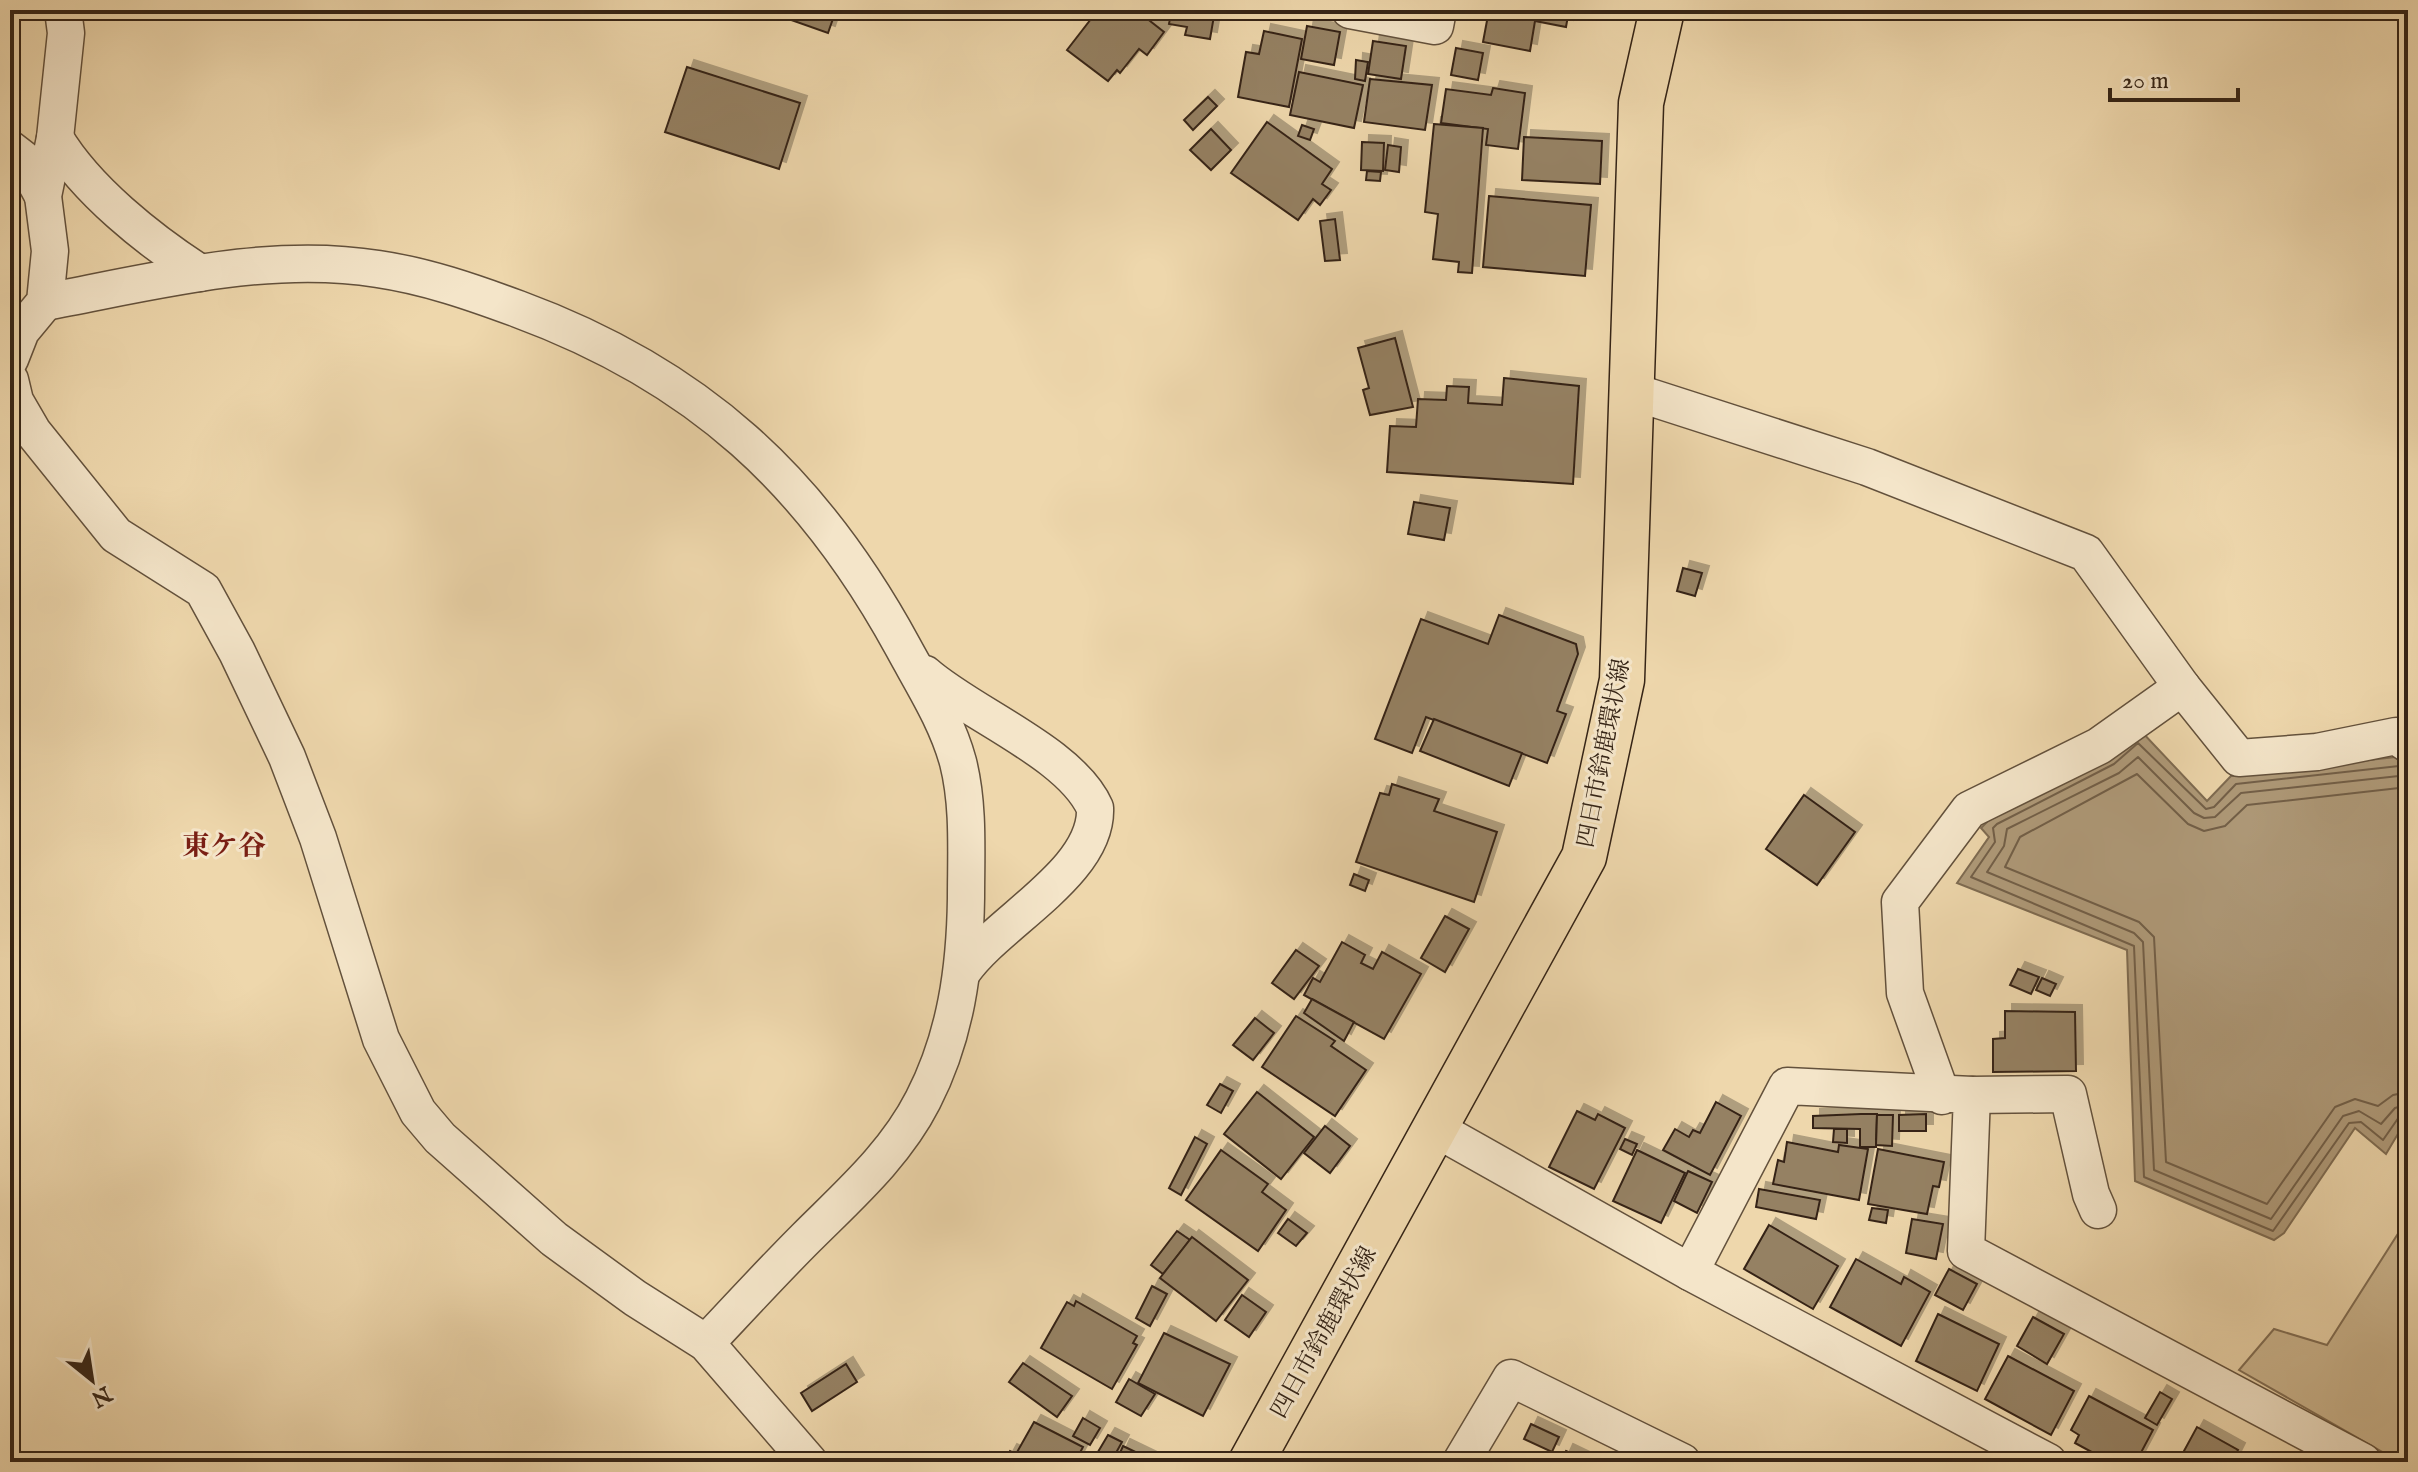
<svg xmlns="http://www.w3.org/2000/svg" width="2418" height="1472" font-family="'IM FELL English','Noto Serif JP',serif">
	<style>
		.green { fill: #cfb992; stroke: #826e54; stroke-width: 2 }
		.water { fill: #af9a79; stroke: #7e6b51; stroke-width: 2 }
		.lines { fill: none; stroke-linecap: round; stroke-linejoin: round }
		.shore { stroke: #725f48; stroke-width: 2 }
		.building { fill: #958164; stroke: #352416; stroke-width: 2; filter: url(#shadow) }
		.street-casing { stroke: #63513c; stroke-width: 39 }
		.primary-casing { stroke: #352416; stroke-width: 47 }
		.street { stroke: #f4e5c9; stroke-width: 36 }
		.primary { stroke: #eed7ac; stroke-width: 44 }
		.labels { text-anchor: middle; stroke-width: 6; stroke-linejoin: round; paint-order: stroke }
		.street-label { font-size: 24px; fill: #352416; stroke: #f4e5c9 }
		.quarter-label { font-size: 28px; font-weight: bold; fill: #7a1f14; stroke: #f4e5c9 }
	</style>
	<defs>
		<filter id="shadow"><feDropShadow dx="7" dy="-7" stdDeviation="0" flood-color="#0004"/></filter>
	</defs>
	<rect width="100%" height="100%" fill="#eed7ac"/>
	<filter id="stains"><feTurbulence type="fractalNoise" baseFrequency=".0025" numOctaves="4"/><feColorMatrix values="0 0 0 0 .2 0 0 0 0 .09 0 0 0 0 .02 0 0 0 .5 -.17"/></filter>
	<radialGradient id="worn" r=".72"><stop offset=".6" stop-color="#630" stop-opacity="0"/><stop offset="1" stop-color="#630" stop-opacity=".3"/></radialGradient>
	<path class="green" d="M2408,1218v244h-8l-161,-92 35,-41 53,16z"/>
	<path class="water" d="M2140,730l67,71 24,-25 173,-20 4,3v358l-22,37 -31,-26 -71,105 -10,7 -139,-59 -8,-231 -170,-67 32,-46 -8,-9 11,-11z"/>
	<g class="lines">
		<g class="shore">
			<path d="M2408,765l-172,19 -22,23 -8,2 -68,-66 -24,21 -117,60 -4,4 2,14 -24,35 163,69 10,231 129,54 76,-108 12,-1 22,18 16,-23 9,-3"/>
			<path d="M2408,775l-167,18 -26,24 -11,1 -10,-5 -56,-56 -19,16 -112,56 -3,17 -17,26 147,61 9,9 11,228 117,49 72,-103 16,-5 22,13 14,-16 13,-4"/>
			<path d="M2408,787l-161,18 -22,21 -21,5 -16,-7 -51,-50 -117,63 -15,30 134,55 15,15 12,225 101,42 68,-97 20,-8 23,7 15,-11 15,-3"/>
		</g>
	</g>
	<g class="building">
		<path d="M763,10h73l-8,23z"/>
		<path d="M1098,10h38l28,22 -17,23 -8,-6 -19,24 -3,-3 -9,11 -41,-31z"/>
		<path d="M1160,10h55l-5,29 -25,-4 2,-8 -18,-3 2,-12z"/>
		<path d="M1489,10h80l-3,17 -31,-6 -5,30 -47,-9z"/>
		<path d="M1307,26l33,6 -6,33 -33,-6z"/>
		<path d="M1264,31l38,8 -13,68 -51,-10 8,-45 13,2z"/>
		<path d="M1373,41l33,5 -5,33 -33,-5z"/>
		<path d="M1456,48l27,5 -5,27 -27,-5z"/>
		<path d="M1356,60l12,2 -3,19 -10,-2z"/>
		<path d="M687,67l113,36 -21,66 -114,-37z"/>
		<path d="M1299,72l64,13 -9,43 -64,-13z"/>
		<path d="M1370,79l62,6 -7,45 -61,-8z"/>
		<path d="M1493,88l32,5 -7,56 -32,-4 2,-16 -47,-6 5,-34 45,6z"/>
		<path d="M1208,97l9,9 -24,24 -9,-10z"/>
		<path d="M1267,122l65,47 -10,15 9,6 -11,15 -7,-6 -15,21 -67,-47z"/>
		<path d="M1434,124l49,4 -11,145 -14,-1 1,-10 -26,-3 5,-45 -13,-2z"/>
		<path d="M1302,125l12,4 -4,11 -12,-4z"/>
		<path d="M1211,129l20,21 -20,20 -21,-20z"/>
		<path d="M1524,137l78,4 -2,43 -78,-4z"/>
		<path d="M1362,142l22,1 -1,28 -22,-1z"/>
		<path d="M1388,145l13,2 -2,25 -14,-2z"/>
		<path d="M1367,171l14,1 -1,9 -14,-1z"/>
		<path d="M1489,196l102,9 -6,71 -102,-9z"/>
		<path d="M1335,219l5,41 -15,1 -5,-40z"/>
		<path d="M1395,338l18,69 -43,8 -7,-25 6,-2 -11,-40z"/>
		<path d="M1504,378l75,8 -6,98 -186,-12 3,-46 26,1 2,-28 28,1 1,-14 22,1 -1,16 34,2z"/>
		<path d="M1414,502l36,6 -6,32 -36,-6z"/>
		<path d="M1683,568l19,5 -7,23 -18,-5z"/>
		<path d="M1499,615l77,29 2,10 -21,57 9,3 -19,49 -121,-46 -14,36 -37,-14 46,-120 67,25z"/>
		<path d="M1434,719l88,34 -13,33 -89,-35z"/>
		<path d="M1392,784l47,15 -5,12 63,21 -23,70 -118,-40 24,-69 9,2z"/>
		<path d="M1804,795l51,37 -38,53 -51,-36z"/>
		<path d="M1354,874l15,6 -4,11 -15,-6z"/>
		<path d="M1445,916l24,13 -24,43 -24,-14z"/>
		<path d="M1342,942l23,13 -4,8 12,6 9,-17 39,22 -37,65 -80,-44 9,-17 7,4z"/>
		<path d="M1296,950l23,16 -25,33 -22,-16z"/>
		<path d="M2018,969l21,8 -8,17 -21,-9z"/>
		<path d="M2042,978l14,6 -6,12 -14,-6z"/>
		<path d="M1312,999l42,23 -10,19 -40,-28z"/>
		<path d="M2005,1011l70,1 1,59 -83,1v-33l12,-1z"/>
		<path d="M1296,1016l39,25 -4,5 35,24 -31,46 -73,-49z"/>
		<path d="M1255,1018l19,15 -21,27 -20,-15z"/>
		<path d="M1220,1084l13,7 -12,22 -14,-8z"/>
		<path d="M1257,1092l57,45 -33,42 -57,-45z"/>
		<path d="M1716,1102l25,14 -31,59 -47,-25 12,-21 14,8 4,-7 7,3z"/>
		<path d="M1577,1111l18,9 3,-6 27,14 -31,61 -45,-22z"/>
		<path d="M1861,1114h16l-1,33h-16v-18l-47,-1v-12z"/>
		<path d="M1926,1114v17h-27v-16z"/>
		<path d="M1877,1115h16l-1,31 -16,-1z"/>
		<path d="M1325,1126l25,20 -20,27 -26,-20z"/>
		<path d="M1834,1129h13v14l-14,-1z"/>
		<path d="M1195,1137l12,7 -26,51 -12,-7z"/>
		<path d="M1625,1139l12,5 -5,11 -12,-6z"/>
		<path d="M1787,1142l51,10 1,-7 29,4 -9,51 -86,-16 5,-24 6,2z"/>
		<path d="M1878,1149l66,13 -5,25 -6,-1 -6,28 -59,-10z"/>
		<path d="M1221,1150l47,34 -6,8 24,18 -28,41 -72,-51z"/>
		<path d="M1637,1150l48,23 -24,50 -48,-22z"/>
		<path d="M1688,1171l24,11 -15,31 -23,-12z"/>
		<path d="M1759,1189l61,11 -4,19 -60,-12z"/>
		<path d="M1872,1208l16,2 -2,13 -17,-3z"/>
		<path d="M1288,1219l19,14 -11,13 -18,-13z"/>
		<path d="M1912,1219l31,5 -7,35 -30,-6z"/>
		<path d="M1769,1225l69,41 -25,43 -69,-40z"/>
		<path d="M1177,1231l13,9 -27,34 -12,-9z"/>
		<path d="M1192,1237l56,43 -32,41 -56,-43z"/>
		<path d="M1856,1259l45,25 3,-7 26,15 -29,54 -71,-39z"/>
		<path d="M1949,1269l28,15 -14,26 -28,-15z"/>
		<path d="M1152,1286l15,8 -17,32 -14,-8z"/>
		<path d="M1242,1295l24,17 -17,25 -24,-17z"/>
		<path d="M1076,1301l61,35 -4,7 4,2 -25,44 -71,-41 26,-46 7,4z"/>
		<path d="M1938,1314l61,30 -22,47 -61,-30z"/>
		<path d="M2033,1317l31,17 -17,30 -30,-18z"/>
		<path d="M1164,1333l66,31 -27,52 -65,-33z"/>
		<path d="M2008,1356l66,35 -23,44 -66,-36z"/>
		<path d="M1023,1363l49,33 -15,21 -48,-35z"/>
		<path d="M846,1364l11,18 -45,29 -11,-18z"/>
		<path d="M1129,1379l26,15 -14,22 -25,-14z"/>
		<path d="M2160,1392l12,7 -15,26 -12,-7z"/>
		<path d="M2089,1396l64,34 -17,32h-26l-35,-19 4,-8 -8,-5z"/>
		<path d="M1083,1418l17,10 -10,17 -17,-9z"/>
		<path d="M1034,1422l49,25 -8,15h-71l6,-11 6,3z"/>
		<path d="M1531,1424l28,13 -7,15 -28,-13z"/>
		<path d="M2197,1427l41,23 -6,12h-54z"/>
		<path d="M1108,1435l14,7 -11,20h-19z"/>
		<path d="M1123,1446l27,13 -2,3h-32z"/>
		<path d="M1566,1451l23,11h-28z"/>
	</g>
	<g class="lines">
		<g class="street-casing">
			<g id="street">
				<path d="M1350,10l85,16 3,-16"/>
				<path d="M55,138c31,52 94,102 145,135"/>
				<path d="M10,149l13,10 20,37"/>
				<path d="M45,302c108,-20 223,-51 333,-33 48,7 94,23 140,40 179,66 294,171 385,338 20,37 44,74 55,115 11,43 8,91 8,136 -1,70 -10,138 -43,202 -28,55 -74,95 -117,138 -34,34 -67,70 -100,105"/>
				<path d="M10,359l11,-28 24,-29 5,-51 -7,-55 12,-58 11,-105 -3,-23"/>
				<path d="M10,380l5,21 18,31 83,103 87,55 34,62 50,105 31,81 63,201 37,73 22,26 114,101 81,59 71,45 103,119"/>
				<path d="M1631,391l236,76 219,86 96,134 57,71 78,-6 79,-16 12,8"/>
				<path d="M925,674c45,40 146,79 170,134 3,64 -98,114 -132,163"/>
				<path d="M1972,1095l96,-1 23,100 7,16"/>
				<path d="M1942,1096l-37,-103 -5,-91 69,-92 130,-64 83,-59"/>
				<path d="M1436,1129l254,143 358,190"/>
				<path d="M1690,1272l97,-186 185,9 -6,156 397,211"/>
				<path d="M1461,1462l50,-84 171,84"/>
			</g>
		</g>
		<g class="primary-casing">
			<path id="primary" d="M1251,1462l333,-605 38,-177 19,-577 21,-93"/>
		</g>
		<use href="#street" class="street"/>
		<use href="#primary" class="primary"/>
	</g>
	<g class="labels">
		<g class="street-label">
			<text transform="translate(1603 753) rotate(-79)" y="8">四日市鈴鹿環状線</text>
			<text transform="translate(1323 1332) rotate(-61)" y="8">四日市鈴鹿環状線</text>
		</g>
		<g class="quarter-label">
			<text x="224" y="855">東ケ谷</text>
		</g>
	</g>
	<rect width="2418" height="1472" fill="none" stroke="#eed7ac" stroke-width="40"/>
	<rect x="12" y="12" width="2394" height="1448" fill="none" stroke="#352416" stroke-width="4"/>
	<rect x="20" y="20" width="2378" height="1432" fill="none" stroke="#352416" stroke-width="2"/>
	<g transform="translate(92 1380) rotate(150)" stroke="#f4e5c9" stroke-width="6" paint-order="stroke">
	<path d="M0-6L14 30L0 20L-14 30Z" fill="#352416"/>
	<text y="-12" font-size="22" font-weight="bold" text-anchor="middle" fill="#352416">N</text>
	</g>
	<path d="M2110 88v12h128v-12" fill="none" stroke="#352416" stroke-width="4"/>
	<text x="2122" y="88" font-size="24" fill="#352416" stroke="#f4e5c9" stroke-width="6" paint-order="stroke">20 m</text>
	<rect width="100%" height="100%" filter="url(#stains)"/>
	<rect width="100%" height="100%" fill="url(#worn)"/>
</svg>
